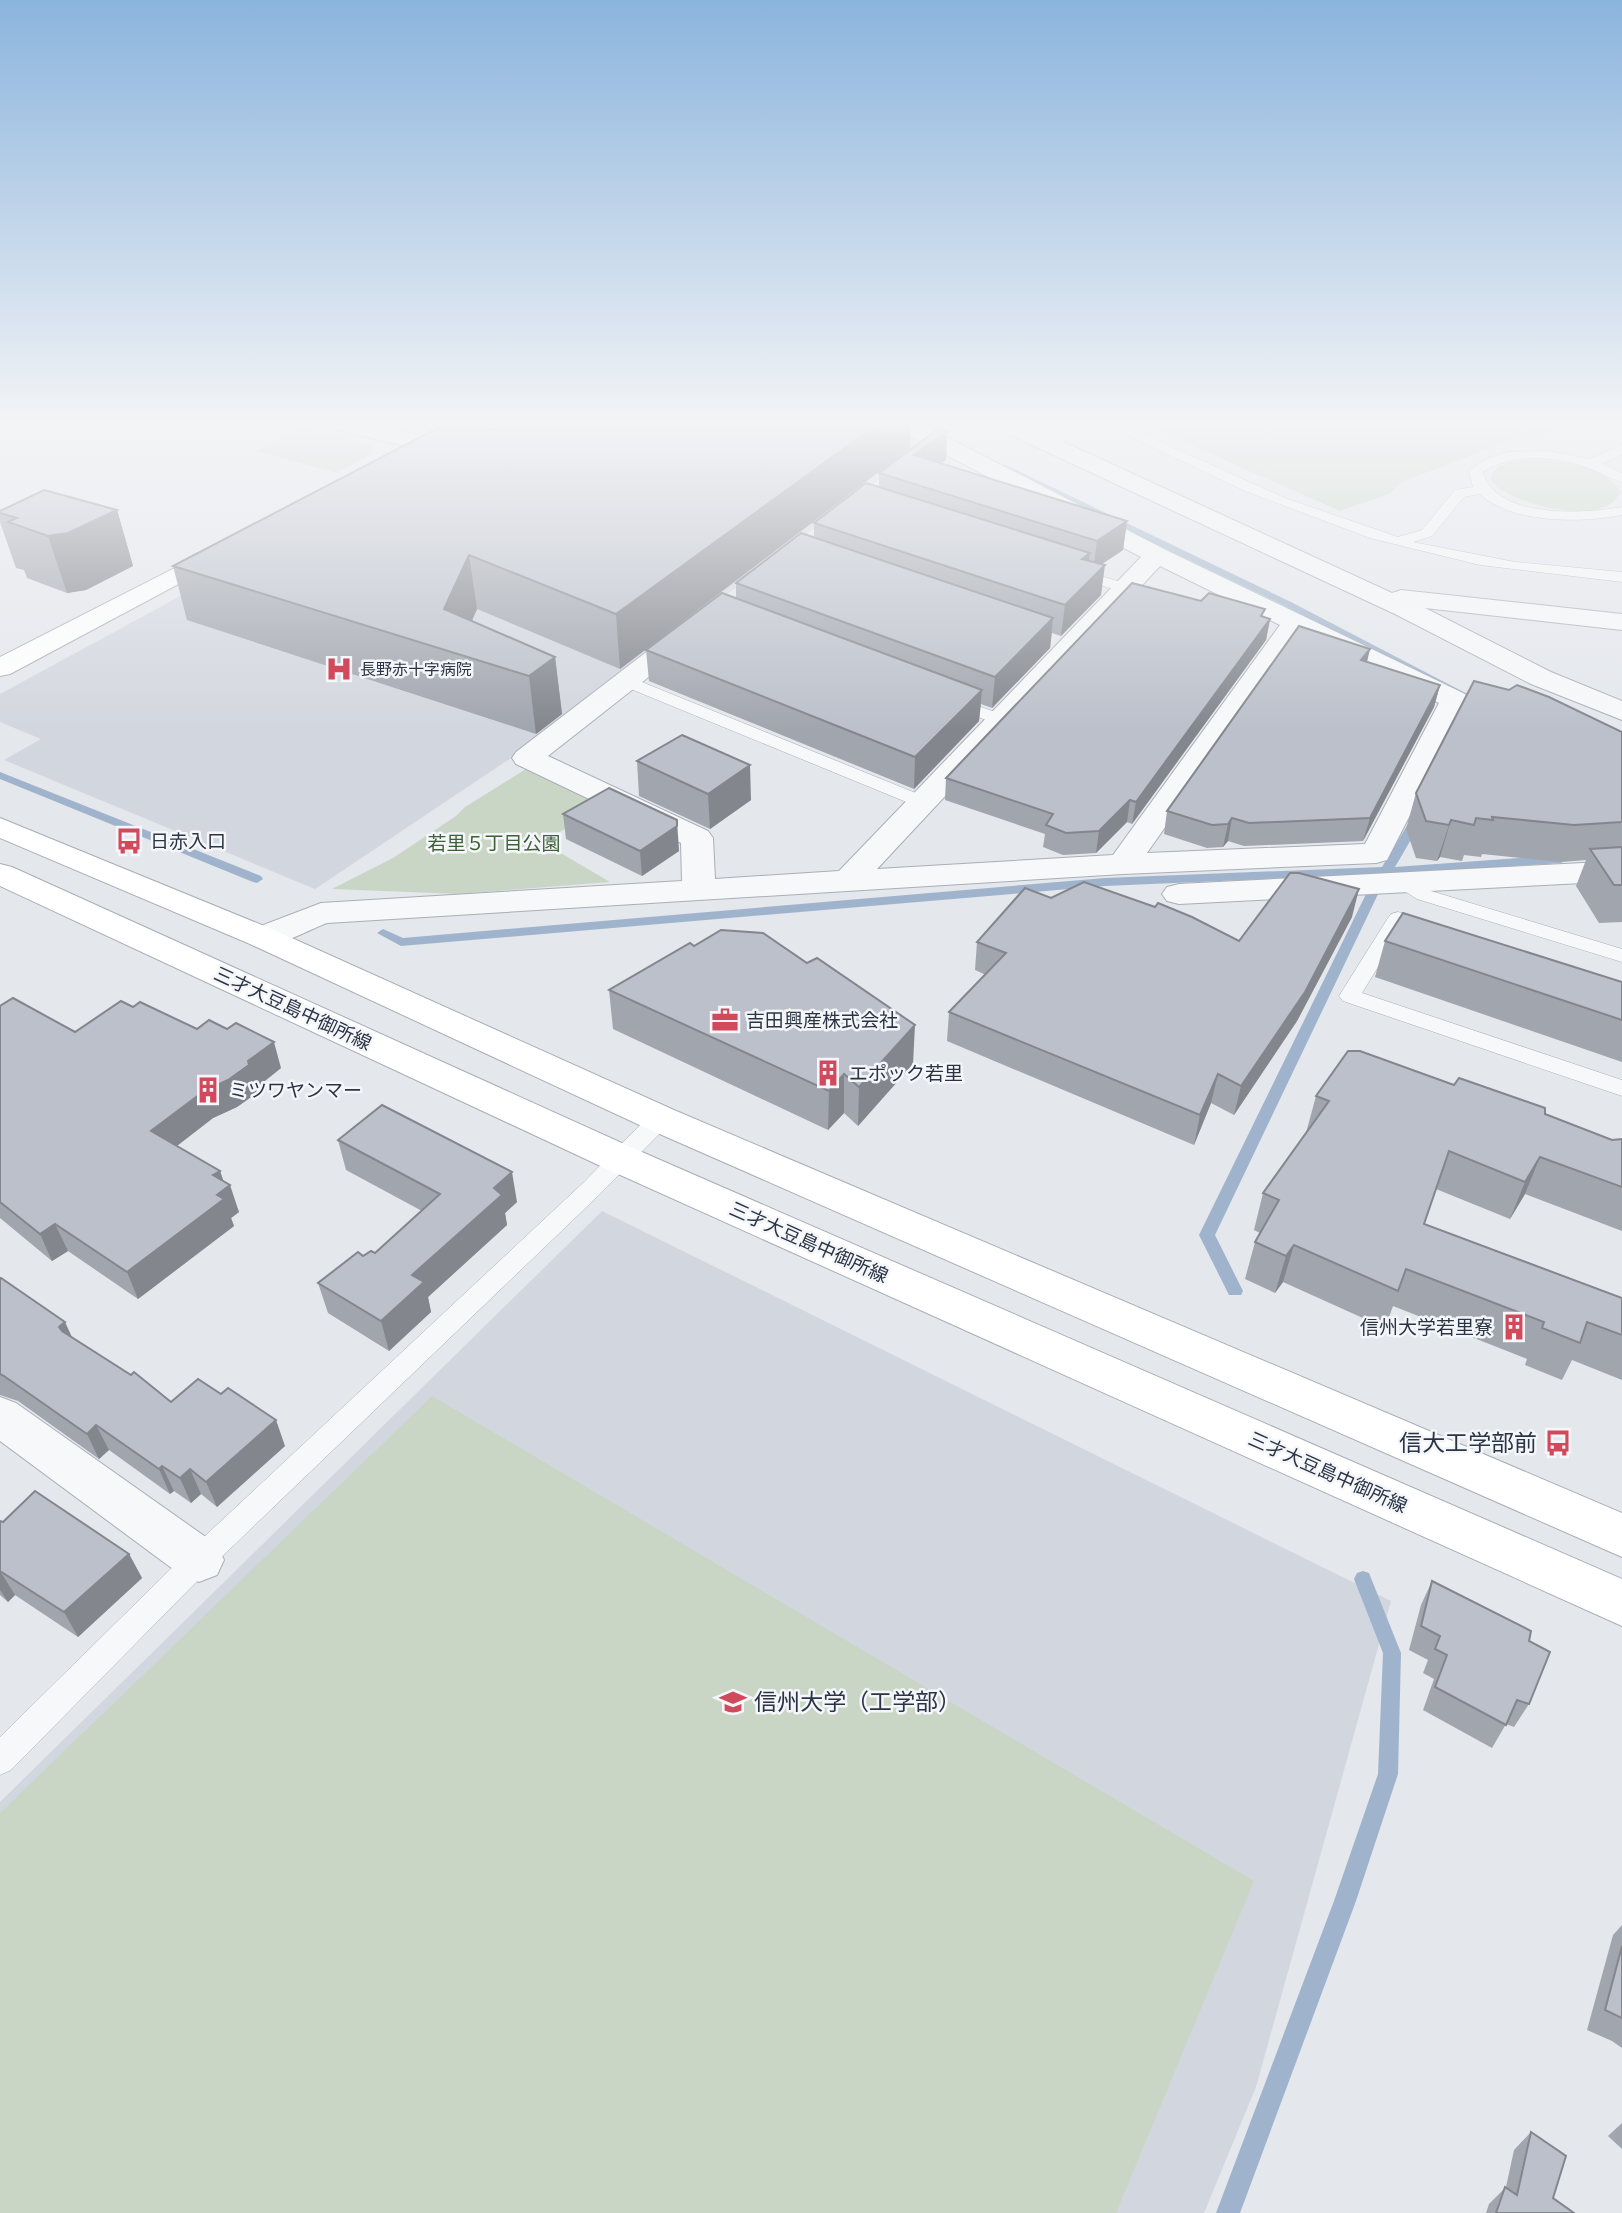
<svg xmlns="http://www.w3.org/2000/svg" width="1622" height="2213" font-family="Raleway,'Noto Sans JP',sans-serif">
	<style>
		.built { fill: #d2d6de }
		.green { fill: #c9d6c5 }
		.lines { fill: none; stroke-linecap: round; stroke-linejoin: round }
		.stream { fill: #9fb4cc; fill-rule: evenodd }
		.lane-casing { stroke: #a9aeb7; stroke-width: 1 }
		.street-casing { stroke: #a9aeb7; stroke-width: 2 }
		.secondary-casing { stroke: #a9aeb7; stroke-width: 2 }
		.lane { fill: #f7f8fa; fill-rule: evenodd }
		.street { fill: #f7f8fa; fill-rule: evenodd }
		.secondary { fill: #fff; fill-rule: evenodd }
		.wall { fill: #a1a5ae }
		.shaded-wall { fill: #83868d }
		.building { fill: #bbc0ca; stroke: #83868d; stroke-width: 2 }
		.labels { text-anchor: middle; stroke-width: 5; stroke-linejoin: round; paint-order: stroke }
		.far-poi-label { font-size: 16px; fill: #2b3445; stroke: #f4f6f9; text-anchor: start }
		.poi-label { font-size: 19px; fill: #2b3445; stroke: #f4f6f9; text-anchor: start }
		.park-label { font-size: 19px; fill: #3f6138; stroke: #f4f6f9 }
		.street-label { font-size: 19px; fill: #2b3445; stroke: #f4f6f9 }
		.near-poi-label { font-size: 23px; fill: #2b3445; stroke: #f4f6f9; text-anchor: end }
	</style>
	<rect width="100%" height="100%" fill="#e4e7ec"/>
	<g class="built">
		<path d="M505,420h377l32,17 6,11 -409,310 -196,131 -311,-129 37,-21 -41,-17v-28z"/>
		<path d="M602,1211l789,390 -135,486 -52,126h-1204v-411z"/>
	</g>
	<g class="green">
		<path d="M1134,420h443l-32,15 -36,6 -107,41 -13,12 -49,17z"/>
		<path d="M303,428l69,18v8l-35,19 -81,-22z"/>
		<path d="M1530,460c29,1 75,3 90,32 -13,37 -109,13 -129,-11l1,-8 7,-7 13,-4z"/>
		<path d="M526,769l83,35 -67,38 68,40 -151,12 -127,-5 61,-31 63,-42 9,-9z"/>
		<path d="M432,1396l822,485 -138,332h-1116v-400z"/>
	</g>
	<g class="lines">
		<g class="stream">
			<path d="M911,420h11l30,18 -7,2z"/>
			<path d="M1000,465h6l285,137 182,95 -1,2h-8l-179,-93 -285,-137z"/>
			<path d="M0,772l261,104 2,3 -6,4 -4,-1 -253,-103z"/>
			<path d="M1417,816l6,3 -28,48 166,-12 6,4 -6,4 -171,11 -3,5h-8l-1,-5 -273,12 -704,60 -24,-13 6,-4 20,9 702,-60 277,-11 29,-48z"/>
			<path d="M1374,886l6,4 -165,345 28,56 -2,4h-12l-30,-60 169,-345z"/>
			<path d="M1363,1571l6,2 32,80 -3,121 -42,127 -116,312h-24l118,-312 44,-127 5,-121 -29,-74 3,-6z"/>
		</g>
		<g class="lane-casing">
			<g id="lane">
				<path d="M1022,420h15l25,16 3,13 -2,3h-10l-2,-11z"/>
				<path d="M1095,420h17l173,78 113,39 24,-7 33,-40 18,-3 -4,-16 17,-12 22,-7 41,-1 41,8 32,-14v9l-20,10 20,9v9c-12,-3 -24,-11 -36,-15 -33,-11 -73,-14 -103,5 12,47 101,42 139,35v8c-40,8 -110,9 -142,-21l-16,3 -32,39 -19,6 102,20 107,10v10l-142,-17 -110,-27 -125,-47z"/>
				<path d="M1075,568l55,17 3,3 -8,5 -55,-18 -2,-3 2,-3z"/>
				<path d="M627,676l301,122 3,4 -9,5 -6,-1 -295,-121 -2,-4 2,-4z"/>
				<path d="M951,696l55,20 3,4 -9,5 -55,-20 -2,-4 2,-4z"/>
				<path d="M1402,877l29,14 191,58v13l-205,-63 -25,-16z"/>
				<path d="M1398,912l7,2 3,4 -46,75 260,87v16l-279,-95 -4,-5 49,-78 3,-4z"/>
				<path d="M660,1111l8,2 3,6 -3,6 -69,70 -390,374 -198,201 -11,5v-38l189,-186 394,-368 69,-70z"/>
			</g>
		</g>
		<g class="street-casing">
			<g id="street">
				<path d="M887,420h27l252,130 299,144 4,6 -82,160 -11,3 -253,11 -796,49c-24,9 -52,28 -77,21l-5,-7 5,-7 71,-27 361,-22 -1,-38 -165,-79 -4,-6 4,-6 163,-125 9,-2 9,2 4,6 -4,6 -149,117 160,75 5,7 2,41 124,-8 302,-314 -252,-132zM1160,566l120,59 -167,230 -236,14zM1300,635l139,68 -74,141 -218,9z"/>
				<path d="M987,420h29l376,173 9,-3 221,24v16l-197,-22 126,64 71,29v19l-91,-36 -136,-70 -406,-189z"/>
				<path d="M1622,861v20l-443,23 -12,-3 -5,-7 5,-7 12,-3z"/>
				<path d="M0,1397l16,6 201,142 7,15 -7,15 -18,7 -18,-7 -181,-134z"/>
			</g>
		</g>
		<g class="secondary-casing">
			<g id="secondary">
				<path d="M316,420h39l79,19 3,5 -3,5 -8,2 -108,-26z"/>
				<path d="M220,545l9,2 3,5 -3,5 -219,117 -10,2v-19z"/>
				<path d="M0,818l274,112 400,180 948,403v44l-976,-429 -396,-184 -250,-106z"/>
				<path d="M0,864l12,3 623,282 987,430v47l-1015,-457 -607,-283z"/>
			</g>
		</g>
		<use href="#lane" class="lane"/>
		<use href="#street" class="street"/>
		<use href="#secondary" class="secondary"/>
	</g>
	<g class="wall">
		<path d="M511,420h400l-1,28 -290,221 -143,-60 -5,12 83,36 7,57 -26,20 -349,-114 -14,-54 320,-136z"/>
		<path d="M947,432l-1,28 -5,3 186,58 -4,29 -21,14 -1,31 -40,41 -9,-3 -2,15 -58,60 -11,-4 -2,17 -65,68 -265,-108 -3,-31 90,-52v-15l78,-45v-15l65,-36v-14z"/>
		<path d="M117,510l16,56 -47,24 -19,3 -40,-15 -3,-8 -8,-2 -16,-46v-11z"/>
		<path d="M1201,601l69,18 -4,21 -134,184 -5,-2 -31,31 -33,2 -20,-8 2,-13 -100,-34 1,-22z"/>
		<path d="M1367,662l73,23 -6,22 -71,134 -119,5 -16,-5 -5,6 -16,1 -43,-14 3,-23z"/>
		<path d="M1622,732v190l-23,1 -23,-37 10,-26 -25,2 -79,-8 -1,3 -17,-2 -2,6 -22,-4 -3,4 -21,-3 -10,-29 10,-36z"/>
		<path d="M637,761l114,39 -41,29 -71,-33z"/>
		<path d="M563,814l116,37 -37,25 -76,-37z"/>
		<path d="M1051,898l104,9 84,34 113,-24 -55,104 -63,94 -23,-12 -17,42 -247,-104 2,-29 37,-37 -11,-5 2,-28z"/>
		<path d="M1385,941l237,41v80l-247,-85z"/>
		<path d="M609,990l304,74 -55,62 -14,-13 -16,17 -215,-101z"/>
		<path d="M0,1006l75,26 58,-25 148,61 -25,20 2,4 -21,15 -24,11 -36,28 43,25 3,10 16,31 -8,6 3,8 -96,73 -70,-48 -16,10 -52,-43z"/>
		<path d="M1454,1085l91,29 67,26 10,-1v92l-97,-37 -15,25 -74,-30 -12,35 198,74v82l-50,-20 -10,20 -37,-15 2,-6 -134,-53 -8,22 -102,-46 -8,11 -30,-14 10,-37 5,-9 -6,-3 9,-37 43,-60 10,-37z"/>
		<path d="M338,1140l179,62 -12,11 2,12 -79,72 3,15 -42,39 -61,-38 -10,-30 45,-27 12,-3 47,-42 -76,-41z"/>
		<path d="M0,1278l72,59 99,65 114,44 -68,61 -16,-13 -10,9 -17,-12 -4,3 -61,-44 -10,9 -81,-58 -18,-6z"/>
		<path d="M0,1521l129,33 13,24 -64,59 -63,-42 -7,7 -8,-7z"/>
		<path d="M1432,1581l97,60v63l-15,23 -8,-3 -14,24 -69,-38 11,-31 -11,-6 5,-13 -19,-10 12,-45z"/>
		<path d="M1622,1925v123l-10,-7 -25,-11 26,-95z"/>
		<path d="M1622,2123v26l-14,-13z"/>
		<path d="M1531,2132l22,66 21,15h-88l3,-9 17,-17 8,-37z"/>
	</g>
	<g class="shaded-wall">
		<path d="M883,420h28l-1,28 -290,221 -4,-55z"/>
		<path d="M947,432l-1,28 -33,22 1,-27z"/>
		<path d="M117,510l16,56 -47,24 -19,3 -19,-57z"/>
		<path d="M1127,521l-4,29 -30,20 4,-29z"/>
		<path d="M1090,553l-4,30 -4,-24z"/>
		<path d="M469,555l8,54 -20,45 -13,-45z"/>
		<path d="M1105,565l-4,30 -40,41 4,-31z"/>
		<path d="M1053,618l-3,30 -58,60 3,-31z"/>
		<path d="M1270,619l-4,21 -134,184 4,-22z"/>
		<path d="M1370,649l-5,22 -4,-11z"/>
		<path d="M555,657l7,57 -26,20 -7,-58z"/>
		<path d="M1440,685l-6,22 -71,134 7,-23z"/>
		<path d="M982,690l-3,31 -65,68 1,-32z"/>
		<path d="M750,765l1,35 -41,29 -2,-35z"/>
		<path d="M1130,800l-3,22 -31,31 3,-22z"/>
		<path d="M1232,818l-4,23 -5,6 5,-23z"/>
		<path d="M677,820l2,31 -37,25 -2,-25z"/>
		<path d="M1451,820l-11,37 -3,4 12,-36z"/>
		<path d="M1359,889l-7,28 -55,104 -63,94 7,-29z"/>
		<path d="M915,1025l-2,39 -55,62 1,-39z"/>
		<path d="M274,1042l7,26 -25,20 2,4 -21,15 -24,11 -52,40 -10,-27 53,-40 44,-30z"/>
		<path d="M844,1074v39l-16,17 1,-39z"/>
		<path d="M1218,1074l-7,29 -17,42 6,-30z"/>
		<path d="M1540,1157l-15,37 -15,25 15,-37z"/>
		<path d="M220,1171l6,17 4,-3 9,27 -8,6 3,8 -96,73 -11,-27 86,-97z"/>
		<path d="M512,1172l5,30 -12,11 2,12 -79,72 3,15 -42,39 -8,-30 31,-46 82,-87z"/>
		<path d="M55,1224l13,27 -16,10 -12,-27z"/>
		<path d="M1294,1245l-11,37 -8,11 11,-37z"/>
		<path d="M65,1322l12,26 -18,-21z"/>
		<path d="M276,1420l9,26 -68,61 -11,-25z"/>
		<path d="M96,1425l13,25 -10,9 -12,-25z"/>
		<path d="M162,1466l12,25 -4,3 -11,-25z"/>
		<path d="M190,1469l11,25 -10,9 -11,-25z"/>
		<path d="M129,1554l13,24 -64,59 -14,-25z"/>
		<path d="M0,1571l15,24 -7,7 -8,-12z"/>
	</g>
	<g class="building">
		<path d="M453,420l40,10 18,-10h372l-267,194 -147,-59 -25,54 111,48 -26,19 -356,-110z"/>
		<path d="M938,429l9,3 -33,23 213,66 -30,20 -218,-68z"/>
		<path d="M866,483l224,70 -8,6 23,6 -40,40 -251,-82z"/>
		<path d="M44,490l73,20 -49,23 -20,3 -40,-14 9,-4 -17,-5v-2z"/>
		<path d="M801,533l252,85 -58,59 -259,-94z"/>
		<path d="M1132,583l69,18 8,-8 56,16 -4,7 9,3 -134,183 -6,-2 -31,31 -33,2 -20,-8 7,-11 -107,-36z"/>
		<path d="M722,593l260,97 -67,67 -269,-107z"/>
		<path d="M1299,626l71,23 -9,11 79,25 -70,133 -121,5 -17,-5 -4,6 -16,1 -45,-14z"/>
		<path d="M1474,681l35,9 8,-5 32,12 73,35v90l-48,3 -82,-8 1,3 -17,-2 -2,7 -23,-5 -2,5 -23,-4 -10,-28z"/>
		<path d="M682,735l68,30 -42,29 -71,-33z"/>
		<path d="M609,788l68,32v6l-37,25 -77,-37z"/>
		<path d="M1622,847v38h-8l-24,-36z"/>
		<path d="M1290,873h9l60,16 -54,103 -64,94 -23,-12 -18,41 -251,-103 57,-59 -29,-11 48,-54 26,10 33,-16 71,25 3,-4 34,14 47,24z"/>
		<path d="M1403,913l219,69v38l-237,-79z"/>
		<path d="M721,930l42,3 44,30 10,-5 98,67 -56,62 -15,-13 -15,17 -220,-101 81,-47 4,3z"/>
		<path d="M13,998l62,34 46,-31 12,6 7,-5 57,27 12,-9 18,9 9,-6 38,19 -26,19 1,4 -21,15 -24,11 -53,40 69,40 -7,4 17,10 -13,10 7,4 -97,73 -72,-48 -15,10 -40,-32v-196z"/>
		<path d="M1348,1051h12l94,34 5,-7 86,30v6l67,26 10,-1v48l-82,-30 -15,25 -76,-31 -25,73 198,74v37l-35,-13 -7,21 -38,-15 2,-6 -138,-53 -8,22 -104,-46 -8,11 -31,-14 24,-42 -16,-7 66,-92 -13,-5z"/>
		<path d="M382,1105l130,67 -18,16 8,7 -90,80 12,7 -43,39 -63,-38 40,-31 5,4 8,-5 4,2 65,-59 -102,-54z"/>
		<path d="M0,1278h1l64,44 -6,5 3,4 69,44 3,-3 37,30 27,-23 23,15 7,-6 48,32 -70,62 -16,-13 -10,9 -18,-12 -3,3 -63,-44 -9,9 -83,-58 -4,-2z"/>
		<path d="M35,1491l94,63 -65,58 -64,-41v-50l3,1z"/>
		<path d="M1432,1581l99,50 -2,10 21,11 -21,52 -12,-4 -11,25 -71,-38 12,-32 -12,-6 5,-13 -19,-10z"/>
		<path d="M1622,1946v72l-17,-8z"/>
		<path d="M1531,2132l35,24 -13,42 21,15h-78l9,-26 12,8z"/>
	</g>
	<linearGradient id="sky" x2="0" y2="1"><stop stop-color="#8bb4dd"/><stop offset="0.58" stop-color="#f3f4f6"/><stop offset="1" stop-color="#f3f4f6" stop-opacity="0"/></linearGradient>
	<rect width="1622" height="730" fill="url(#sky)"/>
	<defs>
		<g id="hospital-bare" transform="scale(2.1)"><path d="M-5-5h3v3.5h4V-5h3V5h-3V1.5h-4V5h-3Z" fill="#d1495b" stroke="#f4f6f9" stroke-width="2.5" paint-order="stroke"/></g>
		<g id="bus-bare" transform="scale(2.1)"><path d="M-5-6H5V4H4V6H2V4H-2V6H-4V4H-5ZM-3.5-4V0h7V-4ZM-3.5 1.2v1.5H-2V1.2ZM2 1.2v1.5H3.5V1.2Z" fill="#d1495b" stroke="#f4f6f9" stroke-width="2.5" paint-order="stroke"/></g>
		<g id="office-bare" transform="scale(2.1)"><path d="M-6-3h4V-5.5h4V-3h4V5H-6ZM-1-4.5V-3h2v-1.5ZM-6 0V1H6V0Z" fill="#d1495b" stroke="#f4f6f9" stroke-width="2.5" paint-order="stroke"/></g>
		<g id="building-bare" transform="scale(2.1)"><path d="M-4-6H4V6H1V3H-1V6H-4ZM-2.5-4.3h1.7v1.8h-1.7ZM.8-4.3h1.7v1.8H.8ZM-2.5-1h1.7V.8h-1.7ZM.8-1h1.7V.8H.8Z" fill="#d1495b" stroke="#f4f6f9" stroke-width="2.5" paint-order="stroke"/></g>
		<g id="university-bare" transform="scale(2.1)"><path d="M0-5L7-2L0 1L-7-2ZM-4 1L0 2.5L4 1V4Q0 6-4 4Z" fill="#d1495b" stroke="#f4f6f9" stroke-width="2.5" paint-order="stroke"/></g>
	</defs>
	<g fill-rule="evenodd">
		<use href="#hospital-bare" x="339" y="669"/>
		<use href="#bus-bare" x="129" y="841"/>
		<use href="#office-bare" x="725" y="1020"/>
		<use href="#building-bare" x="828" y="1073"/>
		<use href="#building-bare" x="208" y="1090"/>
		<use href="#building-bare" x="1514" y="1327"/>
		<use href="#bus-bare" x="1558" y="1443"/>
		<use href="#university-bare" x="733" y="1702"/>
	</g>
	<g class="labels">
		<g class="far-poi-label">
			<text x="360" y="675">長野赤十字病院</text>
		</g>
		<g class="poi-label">
			<text x="150" y="848">日赤入口</text>
			<text x="746" y="1027">吉田興産株式会社</text>
			<text x="849" y="1080">エポック若里</text>
			<text x="229" y="1097">ミツワヤンマー</text>
			<text x="1493" y="1334" text-anchor="end">信州大学若里寮</text>
		</g>
		<g class="park-label">
			<text x="494" y="850">若里５丁目公園</text>
		</g>
		<g class="street-label">
			<text transform="translate(293 1008) rotate(25)" y="7">三才大豆島中御所線</text>
			<text transform="translate(809 1242) rotate(24)" y="7">三才大豆島中御所線</text>
			<text transform="translate(1328 1472) rotate(24)" y="7">三才大豆島中御所線</text>
		</g>
		<g class="near-poi-label">
			<text x="1537" y="1451">信大工学部前</text>
			<text x="754" y="1710" text-anchor="start">信州大学（工学部）</text>
		</g>
	</g>
</svg>
